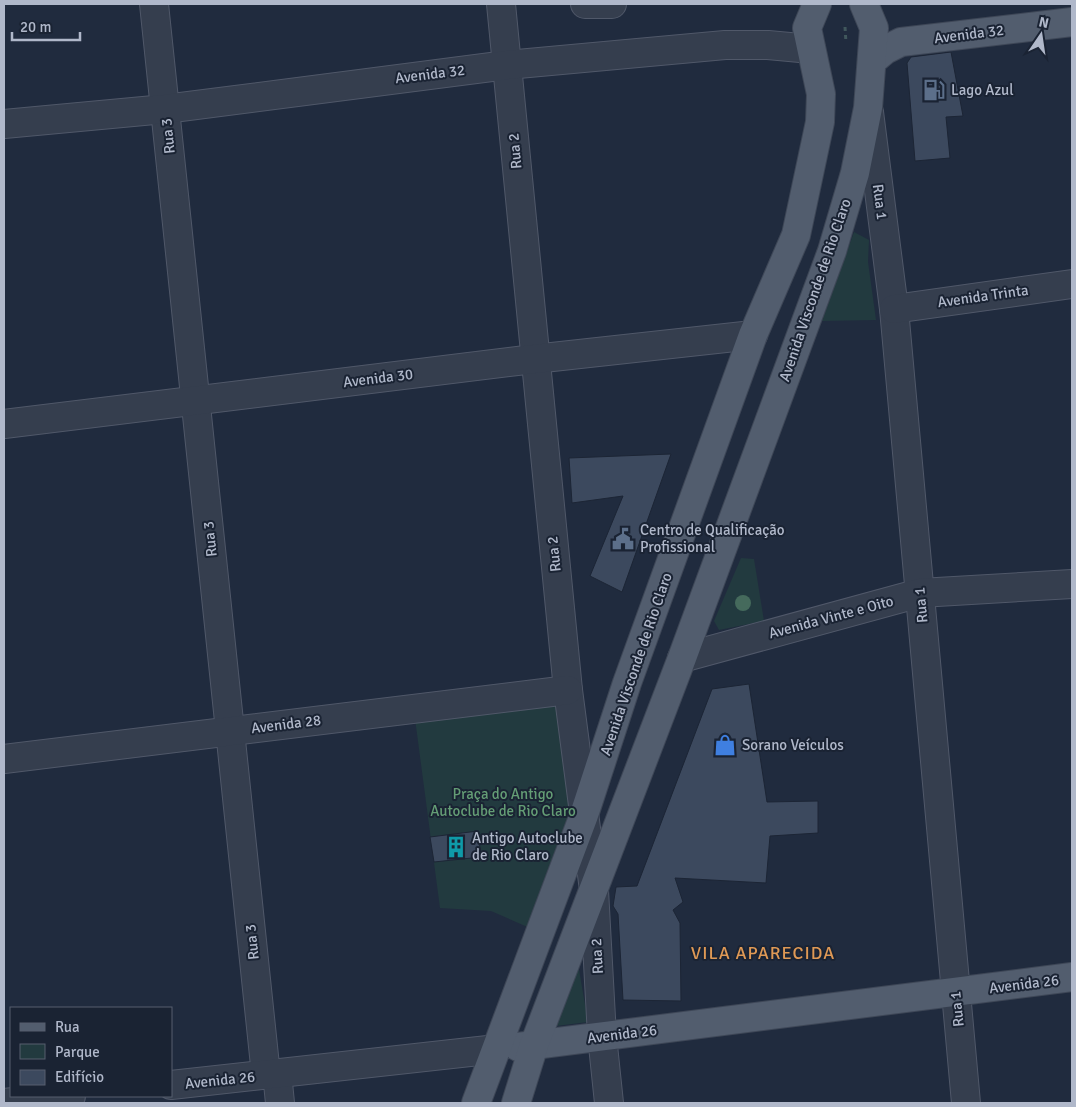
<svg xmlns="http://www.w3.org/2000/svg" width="1076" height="1107" font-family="Signika,sans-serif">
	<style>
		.green { fill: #223a3f }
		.building { fill: #3c495e; stroke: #1c2535 }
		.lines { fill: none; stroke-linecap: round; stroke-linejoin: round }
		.minor-casing { stroke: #505869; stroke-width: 30 }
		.major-casing { stroke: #3e4757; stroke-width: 30 }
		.path { stroke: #40575c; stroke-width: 3; stroke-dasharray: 4 4; stroke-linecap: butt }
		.minor { stroke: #353e4e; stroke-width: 28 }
		.major { stroke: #525d6e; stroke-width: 28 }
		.tree { fill: #456a5c }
		.labels { text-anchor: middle; stroke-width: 4; stroke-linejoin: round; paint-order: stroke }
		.street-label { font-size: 15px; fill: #b0b8ca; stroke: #1a2333 }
		.poi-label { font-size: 15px; fill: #b0b8ca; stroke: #1a2333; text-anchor: start }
		.park-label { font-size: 15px; fill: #649d75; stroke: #1a2333 }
		.quarter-label { font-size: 18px; letter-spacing: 1px; fill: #df9955; stroke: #1a2333 }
	</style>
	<rect width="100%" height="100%" fill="#202b3e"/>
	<g class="green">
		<path d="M854,232l15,8 -1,22 8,58 -54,1z"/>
		<path d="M741,558l13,1 10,62 -45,9 -5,-9z"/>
		<path d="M563,693l19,122 -43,117 -48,-21 -51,-3 -26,-197z"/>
		<path d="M577,958l11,64 -32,4z"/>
	</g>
	<g class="building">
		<path d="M951,52l12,64 -17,1 4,41 -35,3 -8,-98 4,-6z"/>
		<path d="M671,454l-49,138 -32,-16 33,-80 -51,7 -3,-45z"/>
		<path d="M749,684l18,118 51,-1v32l-48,3 -4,47 -91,-5 8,24 -10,8 7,13 1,78 -58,-1 -5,-86 -5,-8 3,-19 21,-1 75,-197z"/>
		<path d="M478,831l3,26 -47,5 -4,-25z"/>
	</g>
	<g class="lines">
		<g class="minor-casing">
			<g id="minor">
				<path d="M154,4l112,1071"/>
				<path d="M501,4l67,686 26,200 8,146 7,67"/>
				<path d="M585,4h27"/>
				<path d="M869,112l25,197 72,794"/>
				<path d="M4,124l161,-15 342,-44 218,-20h43l43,4"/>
				<path d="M894,309l178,-25"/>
				<path d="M4,424l530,-65 219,-24"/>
				<path d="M682,658l238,-65 152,-9"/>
				<path d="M4,759l564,-69"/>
				<path d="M277,1073l3,30"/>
				<path d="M171,1085l326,-36"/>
				<path d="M4,1103l67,-7"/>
			</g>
		</g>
		<g class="major-casing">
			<g id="major">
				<path d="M872,61l13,-11 16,-8 171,-20"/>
				<path d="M518,1047l554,-70"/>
				<path d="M476,1103l108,-288 43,-132 126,-348 43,-100 24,-113 1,-28 -14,-66 10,-24"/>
				<path d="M516,1103l18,-58 148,-387 150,-407 23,-78 13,-65 6,-80 -10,-24"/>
			</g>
		</g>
		<path class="path" d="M845,27l1,16"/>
		<use href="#minor" class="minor"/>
		<use href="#major" class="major"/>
	</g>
	<circle class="tree" cx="743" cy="603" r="8"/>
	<defs>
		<g id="fuel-bare" transform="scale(1.725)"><path d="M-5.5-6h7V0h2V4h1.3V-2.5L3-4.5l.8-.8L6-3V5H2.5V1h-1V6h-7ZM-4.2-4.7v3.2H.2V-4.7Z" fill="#5c6f8a" stroke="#1a2333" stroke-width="2.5" paint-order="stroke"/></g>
		<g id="civic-bare" transform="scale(1.725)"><path d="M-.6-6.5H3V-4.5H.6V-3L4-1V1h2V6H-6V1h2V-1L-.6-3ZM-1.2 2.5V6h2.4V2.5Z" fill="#5c6f8a" stroke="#1a2333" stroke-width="2.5" paint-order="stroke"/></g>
		<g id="shop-bare" transform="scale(1.725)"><path d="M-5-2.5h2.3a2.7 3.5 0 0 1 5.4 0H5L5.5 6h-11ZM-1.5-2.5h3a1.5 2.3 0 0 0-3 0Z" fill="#3f7fe0" stroke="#1a2333" stroke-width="2.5" paint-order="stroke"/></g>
		<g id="building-bare" transform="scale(1.725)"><path d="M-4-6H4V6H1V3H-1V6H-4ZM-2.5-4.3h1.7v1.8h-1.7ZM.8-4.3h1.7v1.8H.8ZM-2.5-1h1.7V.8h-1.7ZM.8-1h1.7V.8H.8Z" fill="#0f9aa8" stroke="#1a2333" stroke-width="2.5" paint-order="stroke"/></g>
	</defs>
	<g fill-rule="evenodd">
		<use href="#fuel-bare" x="934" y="90"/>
		<use href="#civic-bare" x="623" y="539"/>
		<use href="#shop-bare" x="725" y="745"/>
		<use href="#building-bare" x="456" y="847"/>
	</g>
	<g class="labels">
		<g class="street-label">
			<text transform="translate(969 34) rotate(-7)" y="5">Avenida 32</text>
			<text transform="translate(430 74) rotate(-7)" y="5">Avenida 32</text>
			<text transform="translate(168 136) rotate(-96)" y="5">Rua 3</text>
			<text transform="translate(515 151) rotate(-95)" y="5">Rua 2</text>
			<text transform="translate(880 202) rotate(83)" y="5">Rua 1</text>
			<text transform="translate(815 290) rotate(-71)" y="5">Avenida Visconde de Rio Claro</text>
			<text transform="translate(983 296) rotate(-8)" y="5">Avenida Trinta</text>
			<text transform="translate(378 378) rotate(-7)" y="5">Avenida 30</text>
			<text transform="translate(210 539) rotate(-96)" y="5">Rua 3</text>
			<text transform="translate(554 554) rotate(-96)" y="5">Rua 2</text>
			<text transform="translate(921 605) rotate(-95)" y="5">Rua 1</text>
			<text transform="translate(831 617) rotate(-15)" y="5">Avenida Vinte e Oito</text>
			<text transform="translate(636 664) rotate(-71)" y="5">Avenida Visconde de Rio Claro</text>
			<text transform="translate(286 724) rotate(-7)" y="5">Avenida 28</text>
			<text transform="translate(252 942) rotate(-96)" y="5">Rua 3</text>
			<text transform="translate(597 956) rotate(-93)" y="5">Rua 2</text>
			<text transform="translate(1024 984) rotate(-7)" y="5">Avenida 26</text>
			<text transform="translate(957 1009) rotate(-96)" y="5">Rua 1</text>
			<text transform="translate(622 1034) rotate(-7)" y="5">Avenida 26</text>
			<text transform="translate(220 1080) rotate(-6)" y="5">Avenida 26</text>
		</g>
		<g class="poi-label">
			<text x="951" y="95">Lago Azul</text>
			<text x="640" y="535">Centro de Qualificação<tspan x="640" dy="17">Profissional</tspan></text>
			<text x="742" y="750">Sorano Veículos</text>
			<text x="472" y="843">Antigo Autoclube<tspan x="472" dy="17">de Rio Claro</tspan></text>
		</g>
		<g class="park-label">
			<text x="503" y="799">Praça do Antigo<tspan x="503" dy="17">Autoclube de Rio Claro</tspan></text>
		</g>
		<g class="quarter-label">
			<text x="763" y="959">VILA APARECIDA</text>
		</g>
	</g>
	<rect width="1076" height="1107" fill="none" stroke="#b0b8ca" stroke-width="10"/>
	<rect x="10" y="1007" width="162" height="90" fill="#1a2333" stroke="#565f6f"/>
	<rect x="20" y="1023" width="25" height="8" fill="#525d6e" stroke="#565f6f"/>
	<text x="55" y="1032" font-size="15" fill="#b0b8ca">Rua</text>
	<rect x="20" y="1044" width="25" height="15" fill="#223a3f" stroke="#565f6f"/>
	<text x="55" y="1057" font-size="15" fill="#b0b8ca">Parque</text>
	<rect x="20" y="1070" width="25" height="15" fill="#3c495e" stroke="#565f6f"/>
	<text x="55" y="1082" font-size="15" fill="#b0b8ca">Edifício</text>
	<g transform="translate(1041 35) rotate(13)" stroke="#1a2333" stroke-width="4" paint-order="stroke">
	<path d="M0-4L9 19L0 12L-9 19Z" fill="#b0b8ca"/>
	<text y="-8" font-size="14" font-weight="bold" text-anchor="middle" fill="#b0b8ca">N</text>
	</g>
	<path d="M12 32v8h68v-8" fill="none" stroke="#b0b8ca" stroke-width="2.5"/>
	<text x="20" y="32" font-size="15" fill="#b0b8ca" stroke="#1a2333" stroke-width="4" paint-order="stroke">20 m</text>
</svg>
